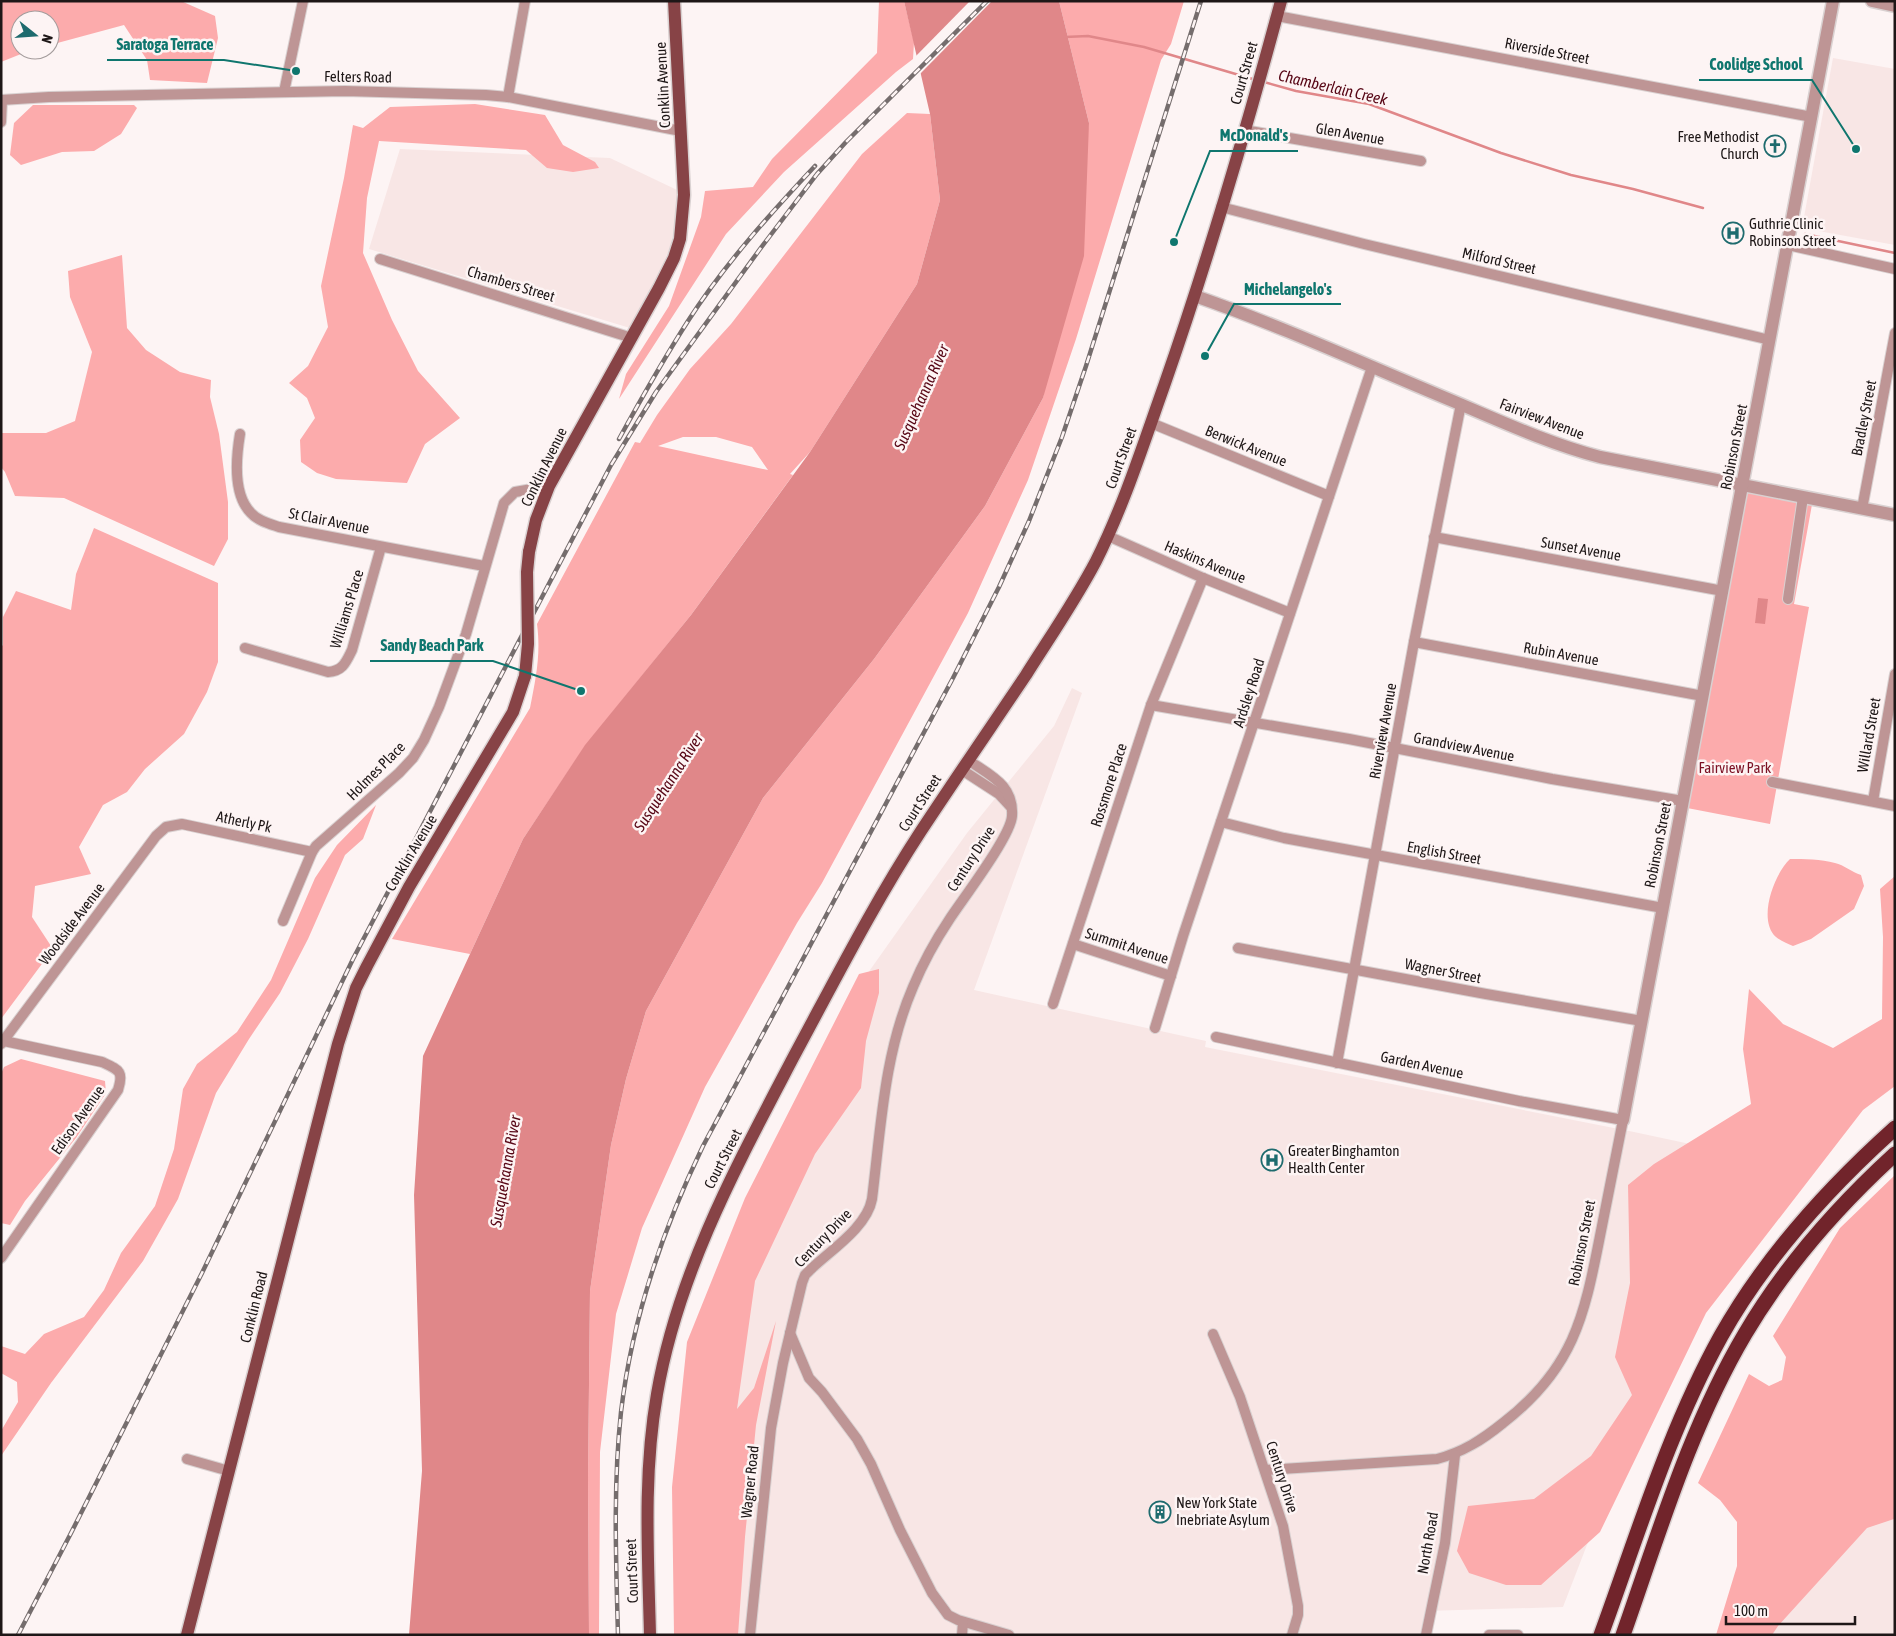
<svg xmlns="http://www.w3.org/2000/svg" width="1896" height="1636" font-family="'Asap Condensed',sans-serif">
	<style>
		.built { fill: #f8e6e5 }
		.green { fill: #fcabac; fill-rule: evenodd }
		.water { fill: #e08789 }
		.pier { fill: #fdf4f4 }
		.lines { fill: none; stroke-linecap: round; stroke-linejoin: round }
		.stream { stroke: #e08789; stroke-width: 2.5 }
		.minor-casing { stroke: #d9d1d1; stroke-width: 12 }
		.tertiary-casing { stroke: #d9d1d1; stroke-width: 15 }
		.primary-casing { stroke: #d9d1d1; stroke-width: 15 }
		.motorway-casing { stroke: #d9d1d1; stroke-width: 18 }
		.minor { stroke: #be9595; stroke-width: 10 }
		.tertiary { stroke: #be9595; stroke-width: 12 }
		.primary { stroke: #874346; stroke-width: 12 }
		.motorway { stroke: #71242b; stroke-width: 15 }
		.rail-casing { stroke: #756d6d; stroke-width: 4.5 }
		.rail { stroke: #fdf4f4; stroke-width: 2.5; stroke-dasharray: 8; stroke-linecap: butt }
		.primary-bridge-casing { stroke: #d9d1d1; stroke-width: 15; stroke-linecap: butt }
		.primary-bridge { stroke: #874346; stroke-width: 12 }
		.labels { text-anchor: middle; stroke-width: 5; stroke-linejoin: round; paint-order: stroke }
		.street-label { font-size: 15px; fill: #1e1717; stroke: #fdf4f4 }
		.poi-label { font-size: 15px; fill: #1e1717; stroke: #fdf4f4; text-anchor: start }
		.park-label { font-size: 15px; fill: #7c1124; stroke: #fdf4f4 }
		.water-label { font-size: 16px; font-style: italic; fill: #570615; stroke: #fdf4f4 }
		.leader { fill: none; stroke: #0f766e; stroke-width: 2 }
		.callout-dot { fill: #0f766e; stroke: #fdf4f4; stroke-width: 2 }
		.callout-label { font-size: 16px; text-anchor: middle; font-weight: bold; fill: #0f766e; stroke: #fdf4f4; stroke-width: 5; stroke-linejoin: round; paint-order: stroke }
	</style>
	<rect width="100%" height="100%" fill="#fdf4f4"/>
	<g class="built">
		<path d="M1833,58l62,11v176l-93,-17z"/>
		<path d="M400,149l210,9 67,32 -1,29 -5,26 -10,24 -31,59 -261,-79z"/>
		<path d="M1072,688l10,5 -108,297 232,51 -1,6 429,85 164,35 -106,130 -78,178 -51,132 -138,4 -5,24h-705l25,-391 130,-274 97,-137 87,-107z"/>
		<path d="M1895,1385v250h-165z"/>
	</g>
	<g class="green">
		<path d="M1,1h180l34,15 3,22 -11,45 -57,-3 -3,-20 -23,-35 -74,20v-25h-30v30h11l-30,12z"/>
		<path d="M879,1h25l10,41 -1,17 -17,13 -112,100 -58,62 -107,165 7,-25 43,-68 32,-89 4,-26 48,-4 19,-28 105,-106z"/>
		<path d="M1059,1h125l-13,43 -10,16 -85,279 -48,141 -60,133 -146,270 -25,40 -92,164 -63,141 -26,86 -16,138 -1,183h-10l-1,-157 2,-187 21,-146 15,-66 20,-68 117,-213 111,-139 111,-153 58,-108 46,-275z"/>
		<path d="M475,104l70,11 18,30 32,17 4,6 -26,4 -26,-4 -21,-18 -147,-9 -12,57 -4,55 29,67 26,51 42,47 -35,26 -18,39 -71,-4 -19,-6 -16,-11 -1,-22 15,-22 -8,-20 -18,-15 19,-17 20,-39 -7,-41 23,-108 9,-53 10,3 27,-21z"/>
		<path d="M33,105h101l3,3 -16,26 -27,17 -32,1 -41,13 -11,-10 4,-32z"/>
		<path d="M907,113l23,1 10,86 -23,84 -107,168 -20,22 3,1 -102,140 -106,131 -62,93 -53,115 -78,-15 138,-231c6,-30 11,-54 7,-84l98,-182 5,1 17,-28 33,-46 41,-45 131,-170zM683,437h33l36,10 16,23 -110,-24z"/>
		<path d="M122,255l5,73 19,22 34,22 31,8 -1,17 9,37 9,68v37l-14,27 -150,-68 -49,-2 -10,-24 -4,-5 1,-34h44l29,-12 17,-69 -22,-55 -2,-26z"/>
		<path d="M1743,485l70,14 -19,105 15,3 -39,217 -88,-17z"/>
		<path d="M94,528l124,55v79l-11,30 -23,42 -39,35 -18,23 -24,13 -24,42 12,27 -56,12 -3,31 21,32 -52,70v-372l2,-2v-28l13,-26 55,19 5,-36z"/>
		<path d="M376,805l-13,34 -18,16 -37,84 -28,54 -31,46 -33,54 -38,106 -35,62 -92,122 -50,73v-25l17,-29 -1,-20 -16,-9v-27l24,8 19,-20 40,-17 20,-27 17,-37 34,-47 19,-57 9,-60 14,-25 40,-32 34,-52 44,-102 22,-33z"/>
		<path d="M1790,859c14,0 31,0 45,4 9,2 17,9 26,12l3,11 -10,23 -43,30 -18,7c-5,-2 -12,-5 -17,-9 -19,-17 -2,-63 14,-78z"/>
		<path d="M1895,876v210l-32,24 -157,203 -106,219 -59,53h-35l-37,-12 -12,-22 11,-45 66,-7 57,-43 41,-61 -17,-38 15,-74 -2,-98 26,-21 97,-60 -8,-55 6,-60 34,35 50,24 49,-29 1,-82 -3,-48z"/>
		<path d="M879,969v24l-13,48 -5,47 -46,66 -60,127 -18,128 17,-21 22,-67 -20,104 -11,112 -7,98h-64l-2,-148 15,-145 58,-144 114,-224z"/>
		<path d="M21,1059l84,22 1,12 -30,45 -51,63 -15,24 -9,-2v-149l3,-7z"/>
		<path d="M1895,1175v345l-1,-1 -27,9 -89,98 -6,9h-56l21,-69v-44l-17,-22 -22,-17 51,-109 20,12 13,-6 4,-23 -13,-21 67,-108z"/>
	</g>
	<g class="water">
		<path d="M904,1h155l30,122 -5,133 -41,142 -58,108 -111,153 -111,139 -117,213 -20,68 -15,66 -21,146 -2,187 1,157h-180l13,-164 -8,-276 9,-139 100,-217 62,-94 106,-130 119,-163 107,-168 23,-84 -10,-86z"/>
		<path d="M1758,598l10,1 -3,25 -10,-1z"/>
	</g>
	<path class="pier" d="M970,1h22l-73,74 -4,-18z"/>
	<g class="lines">
		<g class="stream">
			<path d="M1065,37l23,-1 56,11 112,33"/>
			<path d="M1264,82l32,9 73,13 132,49 70,22 62,14 70,19"/>
			<path d="M1805,234l90,19"/>
		</g>
		<g class="minor-casing">
			<g id="minor">
				<path d="M1277,16l535,101"/>
				<path d="M284,92l19,-91"/>
				<path d="M508,97l17,-96"/>
				<path d="M1,100l48,-3 296,-6 141,4 22,2 173,34"/>
				<path d="M1,122l1,-22"/>
				<path d="M1244,130l177,31"/>
				<path d="M1221,207l143,37 406,96"/>
				<path d="M1788,245l107,24"/>
				<path d="M380,259l252,79"/>
				<path d="M1151,423l178,73"/>
				<path d="M240,434c-4,24 -7,61 11,79 7,8 19,11 28,14l205,39"/>
				<path d="M1862,509l33,-176"/>
				<path d="M1108,536l95,42 87,35"/>
				<path d="M1434,537l289,54"/>
				<path d="M1788,599l15,-102"/>
				<path d="M1414,642l289,54"/>
				<path d="M245,648l83,24c15,-1 18,-10 24,-22l29,-103"/>
				<path d="M1151,705l198,34 203,40 131,22"/>
				<path d="M962,770l37,24 12,13"/>
				<path d="M1772,782l123,24"/>
				<path d="M1873,801l22,-127"/>
				<path d="M1221,822l63,16 379,70"/>
				<path d="M283,921l29,-69 4,-6 83,-73 14,-15 11,-18 15,-33 27,-73 38,-131 11,-11 34,-6"/>
				<path d="M1073,944l98,32"/>
				<path d="M1238,948l248,46 156,27"/>
				<path d="M1053,1004l98,-299 52,-127"/>
				<path d="M1155,1028l28,-92 189,-569"/>
				<path d="M1216,1037l303,64 104,19c-8,39 -15,77 -23,116 -16,82 -27,133 -97,187 -21,17 -40,29 -66,36l-172,11"/>
				<path d="M1,1044l155,-208 10,-9 16,-3 130,28"/>
				<path d="M1337,1063l77,-421 47,-238"/>
				<path d="M1,1258l117,-168c6,-19 1,-20 -16,-28l-98,-21"/>
				<path d="M790,1333l19,45 13,14 35,47 14,25 29,66 32,63 16,22 10,5 51,15"/>
				<path d="M1213,1334l27,63 43,129 15,80v9l-6,20"/>
				<path d="M187,1459l42,12"/>
				<path d="M750,1635l21,-207 12,-65 19,-80 3,-8 6,-6c20,-19 56,-42 61,-70 9,-72 12,-145 41,-212 10,-24 22,-46 36,-67 13,-20 62,-84 63,-104 2,-31 -21,-40 -44,-56"/>
				<path d="M962,1635l1,-13"/>
				<path d="M1426,1635l19,-92 10,-88"/>
				<path d="M1489,1635h29"/>
			</g>
		</g>
		<g class="tertiary-casing">
			<g id="tertiary">
				<path d="M1872,1l23,5"/>
				<path d="M1195,296c86,30 169,68 253,103 50,21 99,44 152,58l295,58"/>
				<path d="M1623,1120l210,-1119"/>
			</g>
		</g>
		<g class="primary-casing">
			<g id="primary">
				<path d="M529,552l7,-32 13,-34 110,-198 15,-30 6,-19 4,-44 -10,-194"/>
				<path d="M187,1635l151,-591 18,-56 11,-22 42,-79 104,-175 12,-36"/>
				<path d="M650,1635c-2,-81 -7,-161 7,-241 21,-122 80,-229 137,-338 41,-76 80,-153 127,-225 35,-53 70,-104 105,-156 24,-38 49,-74 70,-114 28,-56 47,-116 68,-175 44,-126 82,-255 117,-385"/>
			</g>
		</g>
		<g class="motorway-casing">
			<g id="motorway">
				<path d="M1601,1635c37,-101 68,-205 120,-299 45,-80 106,-147 174,-208"/>
				<path d="M1623,1635c36,-102 67,-208 122,-301 40,-68 92,-127 150,-180"/>
			</g>
		</g>
		<use href="#minor" class="minor"/>
		<use href="#tertiary" class="tertiary"/>
		<use href="#primary" class="primary"/>
		<use href="#motorway" class="motorway"/>
		<g class="rail-casing">
			<g id="rail">
				<path d="M619,439c22,-40 44,-79 69,-118 36,-56 81,-106 127,-155"/>
				<path d="M18,1635l52,-100 132,-262 151,-314 258,-494 45,-73 104,-143 57,-75 29,-32 141,-141"/>
				<path d="M618,1635c-2,-74 -5,-149 3,-223 11,-94 41,-181 82,-266l250,-468 46,-91 30,-66 33,-84 24,-71 115,-365"/>
			</g>
		</g>
		<use href="#rail" class="rail"/>
		<g class="primary-bridge-casing">
			<path id="primary-bridge" d="M525,676l3,-32 -1,-72 2,-20"/>
		</g>
		<use href="#primary-bridge" class="primary-bridge"/>
	</g>
	<defs>
		<g id="church-ring" transform="scale(1.125)"><circle r="9.5" fill="#fdf4f4" stroke="#1e6b6e" stroke-width="1.5"/><path d="M-1.2-6h2.4v3.5h3.3v2.4h-3.3V6h-2.4V-.1h-3.3v-2.4h3.3Z" fill="#1e6b6e"/></g>
		<g id="hospital-ring" transform="scale(1.125)"><circle r="9.5" fill="#fdf4f4" stroke="#1e6b6e" stroke-width="1.5"/><path d="M-5-5h3v3.5h4V-5h3V5h-3V1.5h-4V5h-3Z" fill="#1e6b6e"/></g>
		<g id="building-ring" transform="scale(1.125)"><circle r="9.5" fill="#fdf4f4" stroke="#1e6b6e" stroke-width="1.5"/><path d="M-4-6H4V6H1V3H-1V6H-4ZM-2.5-4.3h1.7v1.8h-1.7ZM.8-4.3h1.7v1.8H.8ZM-2.5-1h1.7V.8h-1.7ZM.8-1h1.7V.8H.8Z" fill="#1e6b6e"/></g>
	</defs>
	<g fill-rule="evenodd">
		<use href="#church-ring" x="1775" y="146"/>
		<use href="#hospital-ring" x="1733" y="233"/>
		<use href="#hospital-ring" x="1272" y="1160"/>
		<use href="#building-ring" x="1160" y="1512"/>
	</g>
	<g class="labels">
		<g class="street-label">
			<text transform="translate(1547 51) rotate(11)" y="5">Riverside Street</text>
			<text transform="translate(1244 73) rotate(-74)" y="5">Court Street</text>
			<text transform="translate(358 77) rotate(1)" y="5">Felters Road</text>
			<text transform="translate(663 85) rotate(-93)" y="5">Conklin Avenue</text>
			<text transform="translate(1350 134) rotate(10)" y="5">Glen Avenue</text>
			<text transform="translate(1499 261) rotate(13)" y="5">Milford Street</text>
			<text transform="translate(511 284) rotate(17)" y="5">Chambers Street</text>
			<text transform="translate(1864 418) rotate(-79)" y="5">Bradley Street</text>
			<text transform="translate(1542 419) rotate(21)" y="5">Fairview Avenue</text>
			<text transform="translate(1246 446) rotate(22)" y="5">Berwick Avenue</text>
			<text transform="translate(1734 447) rotate(-79)" y="5">Robinson Street</text>
			<text transform="translate(1121 458) rotate(-70)" y="5">Court Street</text>
			<text transform="translate(544 467) rotate(-64)" y="5">Conklin Avenue</text>
			<text transform="translate(329 521) rotate(11)" y="5">St Clair Avenue</text>
			<text transform="translate(1581 549) rotate(10)" y="5">Sunset Avenue</text>
			<text transform="translate(1205 562) rotate(23)" y="5">Haskins Avenue</text>
			<text transform="translate(347 609) rotate(-73)" y="5">Williams Place</text>
			<text transform="translate(1561 654) rotate(10)" y="5">Rubin Avenue</text>
			<text transform="translate(1249 693) rotate(-72)" y="5">Ardsley Road</text>
			<text transform="translate(1383 731) rotate(-80)" y="5">Riverview Avenue</text>
			<text transform="translate(1869 735) rotate(-80)" y="5">Willard Street</text>
			<text transform="translate(1464 747) rotate(11)" y="5">Grandview Avenue</text>
			<text transform="translate(376 771) rotate(-45)" y="5">Holmes Place</text>
			<text transform="translate(1109 785) rotate(-72)" y="5">Rossmore Place</text>
			<text transform="translate(920 803) rotate(-57)" y="5">Court Street</text>
			<text transform="translate(244 822) rotate(12)" y="5">Atherly Pk</text>
			<text transform="translate(1658 845) rotate(-79)" y="5">Robinson Street</text>
			<text transform="translate(411 853) rotate(-59)" y="5">Conklin Avenue</text>
			<text transform="translate(1444 853) rotate(10)" y="5">English Street</text>
			<text transform="translate(971 859) rotate(-57)" y="5">Century Drive</text>
			<text transform="translate(72 924) rotate(-53)" y="5">Woodside Avenue</text>
			<text transform="translate(1127 946) rotate(18)" y="5">Summit Avenue</text>
			<text transform="translate(1443 971) rotate(11)" y="5">Wagner Street</text>
			<text transform="translate(1422 1065) rotate(12)" y="5">Garden Avenue</text>
			<text transform="translate(78 1120) rotate(-55)" y="5">Edison Avenue</text>
			<text transform="translate(723 1159) rotate(-63)" y="5">Court Street</text>
			<text transform="translate(823 1238) rotate(-46)" y="5">Century Drive</text>
			<text transform="translate(1582 1243) rotate(-79)" y="5">Robinson Street</text>
			<text transform="translate(254 1307) rotate(-76)" y="5">Conklin Road</text>
			<text transform="translate(1282 1477) rotate(72)" y="5">Century Drive</text>
			<text transform="translate(750 1482) rotate(-84)" y="5">Wagner Road</text>
			<text transform="translate(1428 1543) rotate(-80)" y="5">North Road</text>
			<text transform="translate(632 1571) rotate(-92)" y="5">Court Street</text>
		</g>
		<g class="poi-label">
			<text x="1759" y="142" text-anchor="end">Free Methodist<tspan x="1759" dy="17">Church</tspan></text>
			<text x="1749" y="229">Guthrie Clinic<tspan x="1749" dy="17">Robinson Street</tspan></text>
			<text x="1288" y="1156">Greater Binghamton<tspan x="1288" dy="17">Health Center</tspan></text>
			<text x="1176" y="1508">New York State<tspan x="1176" dy="17">Inebriate Asylum</tspan></text>
		</g>
		<g class="park-label">
			<text x="1735" y="773">Fairview Park</text>
		</g>
		<g class="water-label">
			<text transform="translate(1333 87) rotate(13)" y="6">Chamberlain Creek</text>
			<text transform="translate(921 397) rotate(-66)" y="6">Susquehanna River</text>
			<text transform="translate(668 782) rotate(-57)" y="6">Susquehanna River</text>
			<text transform="translate(505 1171) rotate(-80)" y="6">Susquehanna River</text>
		</g>
	</g>
	<path class="leader" d="M296 71L224 60H107M1856 149L1812 80H1699M1174 242L1210 151H1298M1205 356L1234 304H1341M581 691L493 661H370"/>
	<g class="callout-dot">
		<circle cx="296" cy="71" r="5"/>
		<circle cx="1856" cy="149" r="5"/>
		<circle cx="1174" cy="242" r="5"/>
		<circle cx="1205" cy="356" r="5"/>
		<circle cx="581" cy="691" r="5"/>
	</g>
	<g class="callout-label">
		<text x="165" y="50">Saratoga Terrace</text>
		<text x="1756" y="70">Coolidge School</text>
		<text x="1254" y="141">McDonald's</text>
		<text x="1288" y="295">Michelangelo's</text>
		<text x="432" y="651">Sandy Beach Park</text>
	</g>
	<rect width="1896" height="1636" fill="none" stroke="#1e1717" stroke-width="5"/>
	<g transform="translate(35 35) rotate(107)"><circle r="24" fill="#fdf4f4" stroke="#a49c9c"/>
	<path d="M0-4L9 19L0 12L-9 19Z" fill="#1e6b6e"/>
	<text y="-8" font-size="14" font-weight="bold" text-anchor="middle" fill="#1e1717">N</text>
	</g>
	<path d="M1726 1616v8h129v-8" fill="none" stroke="#1e1717" stroke-width="2.5"/>
	<text x="1734" y="1616" font-size="15" fill="#1e1717" stroke="#fdf4f4" stroke-width="4" paint-order="stroke">100 m</text>
</svg>
